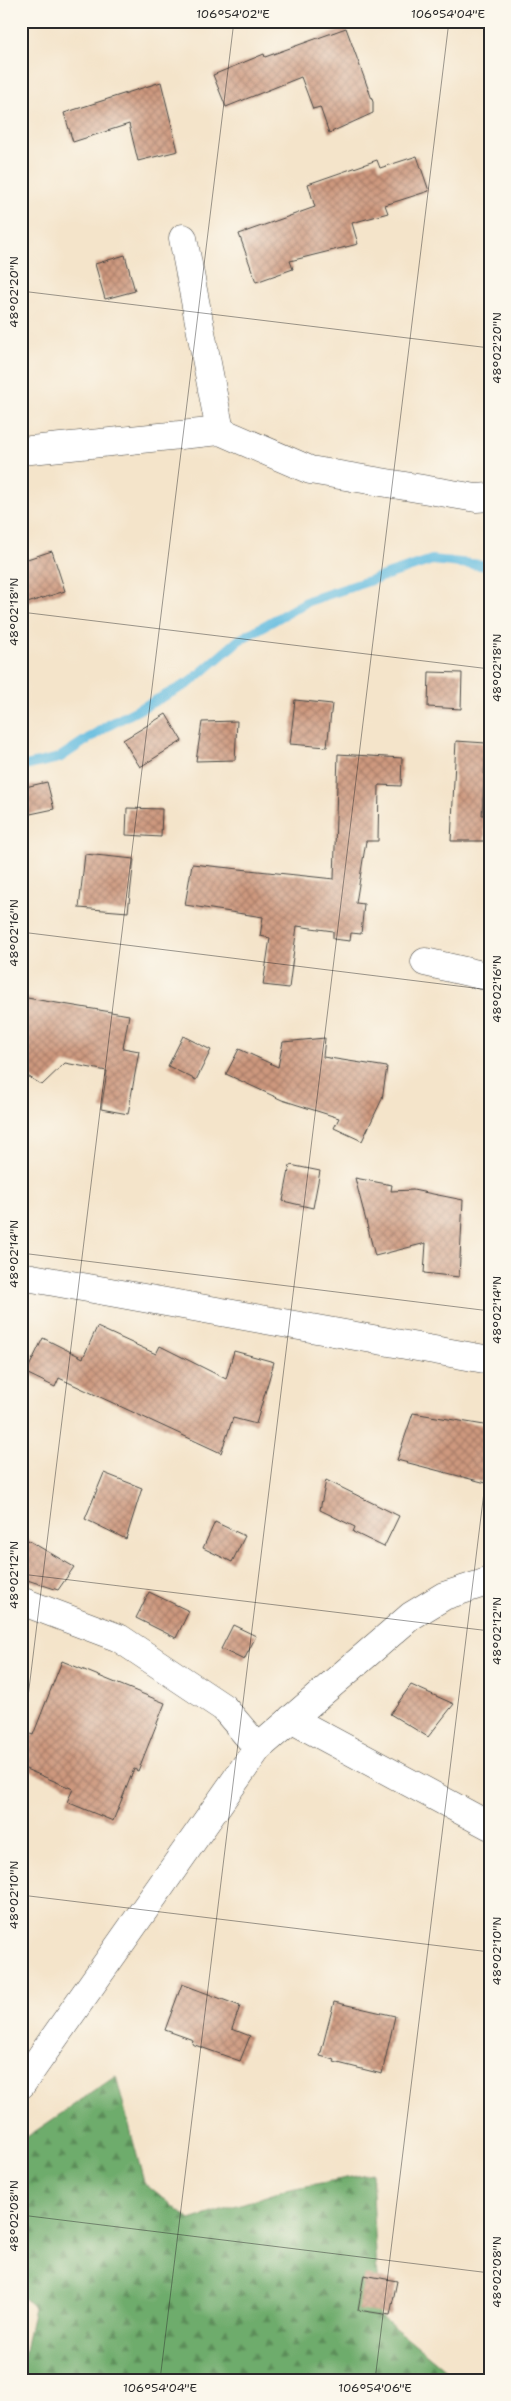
<svg xmlns="http://www.w3.org/2000/svg" width="511" height="2401" font-family="'Shantell Sans',sans-serif">
	<style>
		.forest { fill: url(#forest-firs); stroke: #4c6c4c }
		.lines { fill: none; stroke-linecap: round; stroke-linejoin: round }
		.stream { stroke: #62bbdf; stroke-width: 10 }
		.building { fill: url(#building-cross-hatch) }
		.minor-casing { stroke: #494743; stroke-width: 29 }
		.minor { stroke: #fff; stroke-width: 28 }
		.ticks { fill: none; stroke: #2b2b2b; stroke-width: 1; stroke-opacity: 0.45 }
		.neatline { fill: none; stroke: #2b2b2b; stroke-width: 2 }
		.ticks-label { font-size: 12px; text-anchor: middle; fill: #2b2b2b }
	</style>
	<defs>
		<pattern id="forest-firs" width="22" height="20" patternUnits="userSpaceOnUse" patternTransform="scale(1.25)"><rect width="22" height="20" fill="#6eac6c"/><path d="M5 1l3.5 6h-7zM16 11l3.5 6h-7z" fill="#5b8c59"/></pattern>
		<pattern id="building-cross-hatch" width="8" height="8" patternUnits="userSpaceOnUse" patternTransform="scale(1.25)"><rect width="8" height="8" fill="#cd987e"/><path d="M0 0l8 8M0 8l8-8" fill="none" stroke="#a77c67"/></pattern>
	</defs>
	<rect width="100%" height="100%" fill="#fbf7ec"/>
	<filter id="ink" filterUnits="userSpaceOnUse"><feTurbulence type="fractalNoise" baseFrequency=".02" numOctaves="2"/><feDisplacementMap in="SourceGraphic" scale="10" xChannelSelector="R" yChannelSelector="G"/><feConvolveMatrix kernelMatrix="1 2 1 2 8 2 1 2 1" color-interpolation-filters="sRGB"/></filter>
	<filter id="wash" filterUnits="userSpaceOnUse"><feTurbulence type="fractalNoise" baseFrequency=".0096" numOctaves="4" result="noise"/><feDisplacementMap in="SourceGraphic" scale="20" xChannelSelector="R" yChannelSelector="G"/><feGaussianBlur stdDeviation="1.12" result="paint"/><feColorMatrix in="noise" values="0 0 0 0 0 0 0 0 0 0 0 0 0 0 0 0 0 1.4 0 .05"/><feComposite in="paint" operator="in"/></filter>
	<g filter="url(#wash)">
		<rect width="100%" height="100%" fill="#f4e4ca"/>
		<path class="forest" d="M116,2076l28,106 46,38 95,-30 87,-17 7,142 75,62 -2,3h-431v-10l13,-63 -13,-12v-154z"/>
		<g class="lines">
			<path class="stream" d="M21,767l38,-9 50,-33 80,-42 50,-43 69,-39 124,-41 58,6"/>
		</g>
		<g id="blocks">
			<g class="building">
				<path d="M346,28l27,74v11l-44,20 -9,-26 -7,2 -12,-32 -75,30 -13,-32 51,-21 1,3z"/>
				<path d="M161,82l17,69 -40,10 -9,-37 -56,18 -9,-29z"/>
				<path d="M417,156l12,35 -44,14 3,8 -36,10 6,21 -68,17 3,8 -37,13 -17,-48 76,-27 -7,-23 69,-24 3,8z"/>
				<path d="M125,255l10,36 -30,8 -10,-35z"/>
				<path d="M52,551l13,40 -44,14v-44z"/>
				<path d="M429,672l33,1 -1,36 -33,-2z"/>
				<path d="M295,700l37,4 -5,43 -37,-3z"/>
				<path d="M166,714l16,27 -42,26 -17,-27z"/>
				<path d="M237,721l-2,39 -39,1 6,-39z"/>
				<path d="M456,741l30,2 -4,72h4l-1,26h-34z"/>
				<path d="M338,754l64,4 -1,28 -22,-1 -1,56h-12l-10,62 8,1 -3,30 -10,-1 -1,8 -17,-2v-8l-36,-5 -8,62 -26,-3 7,-47 -10,-2 3,-19 -78,-12 7,-41 142,15z"/>
				<path d="M47,782l7,27 -33,7v-28z"/>
				<path d="M127,808l35,1 -1,28 -35,-2z"/>
				<path d="M85,854l49,5 -6,53 -49,-4z"/>
				<path d="M21,997l108,18 -6,33 16,3 -11,63 -27,-5 6,-38 -42,-8 -23,22 -21,-13z"/>
				<path d="M183,1036l28,14 -15,30 -28,-14z"/>
				<path d="M325,1038l-2,19 64,10 -5,32 -20,42 -28,-13 5,-10 -57,-18 -56,-26 13,-25 39,18 5,-25z"/>
				<path d="M290,1165l30,6 -7,37 -30,-7z"/>
				<path d="M355,1178l37,7 -1,6 22,-1 50,10 -4,77 -35,-4 2,-30 -51,13z"/>
				<path d="M97,1327l59,27 4,-8 66,33 8,-28 40,11 -18,62 -23,-6 -12,35 -162,-75 -4,9 -29,-14 17,-35 40,20z"/>
				<path d="M413,1413l77,13v58l-93,-24z"/>
				<path d="M104,1473l38,15 -16,51 -41,-20z"/>
				<path d="M326,1480l73,36 -15,31 -31,-15 2,-5 -35,-17z"/>
				<path d="M215,1522l30,14 -13,26 -29,-14z"/>
				<path d="M21,1536l53,31 -16,23 -37,-12z"/>
				<path d="M149,1592l40,19 -13,27 -40,-20z"/>
				<path d="M233,1625l23,11 -12,24 -23,-11z"/>
				<path d="M62,1661l103,42 -27,68 -4,-2 -21,52 -46,-19 6,-13 -52,-22v-37l12,5z"/>
				<path d="M411,1685l43,19 -26,33 -38,-23z"/>
				<path d="M182,1984l58,22 -8,23 18,7 -10,25 -48,-17 1,-4 -28,-10z"/>
				<path d="M334,2002l61,14 -13,58 -48,-12 1,-2 -15,-4z"/>
				<path d="M364,2275l33,6 -7,34 -32,-5z"/>
			</g>
		</g>
	</g>
	<g filter="url(#ink)">
		<use href="#blocks" fill-opacity="0" stroke="#494743" stroke-width="1"/>
		<g class="lines">
			<g class="minor-casing">
				<g id="minor">
					<path d="M183,238l37,193"/>
					<path d="M21,451l199,-20 90,39 166,28 14,-1"/>
					<path d="M425,962l65,15"/>
					<path d="M21,1276l469,84"/>
					<path d="M21,1601l98,37 105,70 34,40"/>
					<path d="M291,1719l199,107"/>
					<path d="M21,2085l237,-337 153,-132 33,-20 46,-15"/>
				</g>
			</g>
			<use href="#minor" class="minor"/>
		</g>
	</g>
	<path class="ticks" d="M439,21l51,6M21,291l469,57M21,612l469,57M21,932l469,58M21,1253l469,58M21,1574l469,57M21,1754l213,-1733M21,1895l469,57M21,2215l469,58M160,2380l289,-2359M375,2380l115,-937"/>
	<rect width="511" height="2401" fill="none" stroke="#fbf7ec" stroke-width="55"/>
	<rect x="28" y="28" width="456" height="2346" class="neatline"/>
	<g class="ticks-label">
		<text x="233" y="18">106°54'02"E</text>
		<text x="448" y="18">106°54'04"E</text>
		<text transform="translate(14 292) rotate(-90)" y="4">48°02'20"N</text>
		<text transform="translate(497 348) rotate(-90)" y="4">48°02'20"N</text>
		<text transform="translate(14 612) rotate(-90)" y="4">48°02'18"N</text>
		<text transform="translate(497 668) rotate(-90)" y="4">48°02'18"N</text>
		<text transform="translate(14 933) rotate(-90)" y="4">48°02'16"N</text>
		<text transform="translate(497 989) rotate(-90)" y="4">48°02'16"N</text>
		<text transform="translate(14 1254) rotate(-90)" y="4">48°02'14"N</text>
		<text transform="translate(497 1310) rotate(-90)" y="4">48°02'14"N</text>
		<text transform="translate(14 1575) rotate(-90)" y="4">48°02'12"N</text>
		<text transform="translate(497 1631) rotate(-90)" y="4">48°02'12"N</text>
		<text transform="translate(14 1895) rotate(-90)" y="4">48°02'10"N</text>
		<text transform="translate(497 1951) rotate(-90)" y="4">48°02'10"N</text>
		<text transform="translate(14 2216) rotate(-90)" y="4">48°02'08"N</text>
		<text transform="translate(497 2272) rotate(-90)" y="4">48°02'08"N</text>
		<text x="160" y="2392">106°54'04"E</text>
		<text x="375" y="2392">106°54'06"E</text>
	</g>
</svg>
